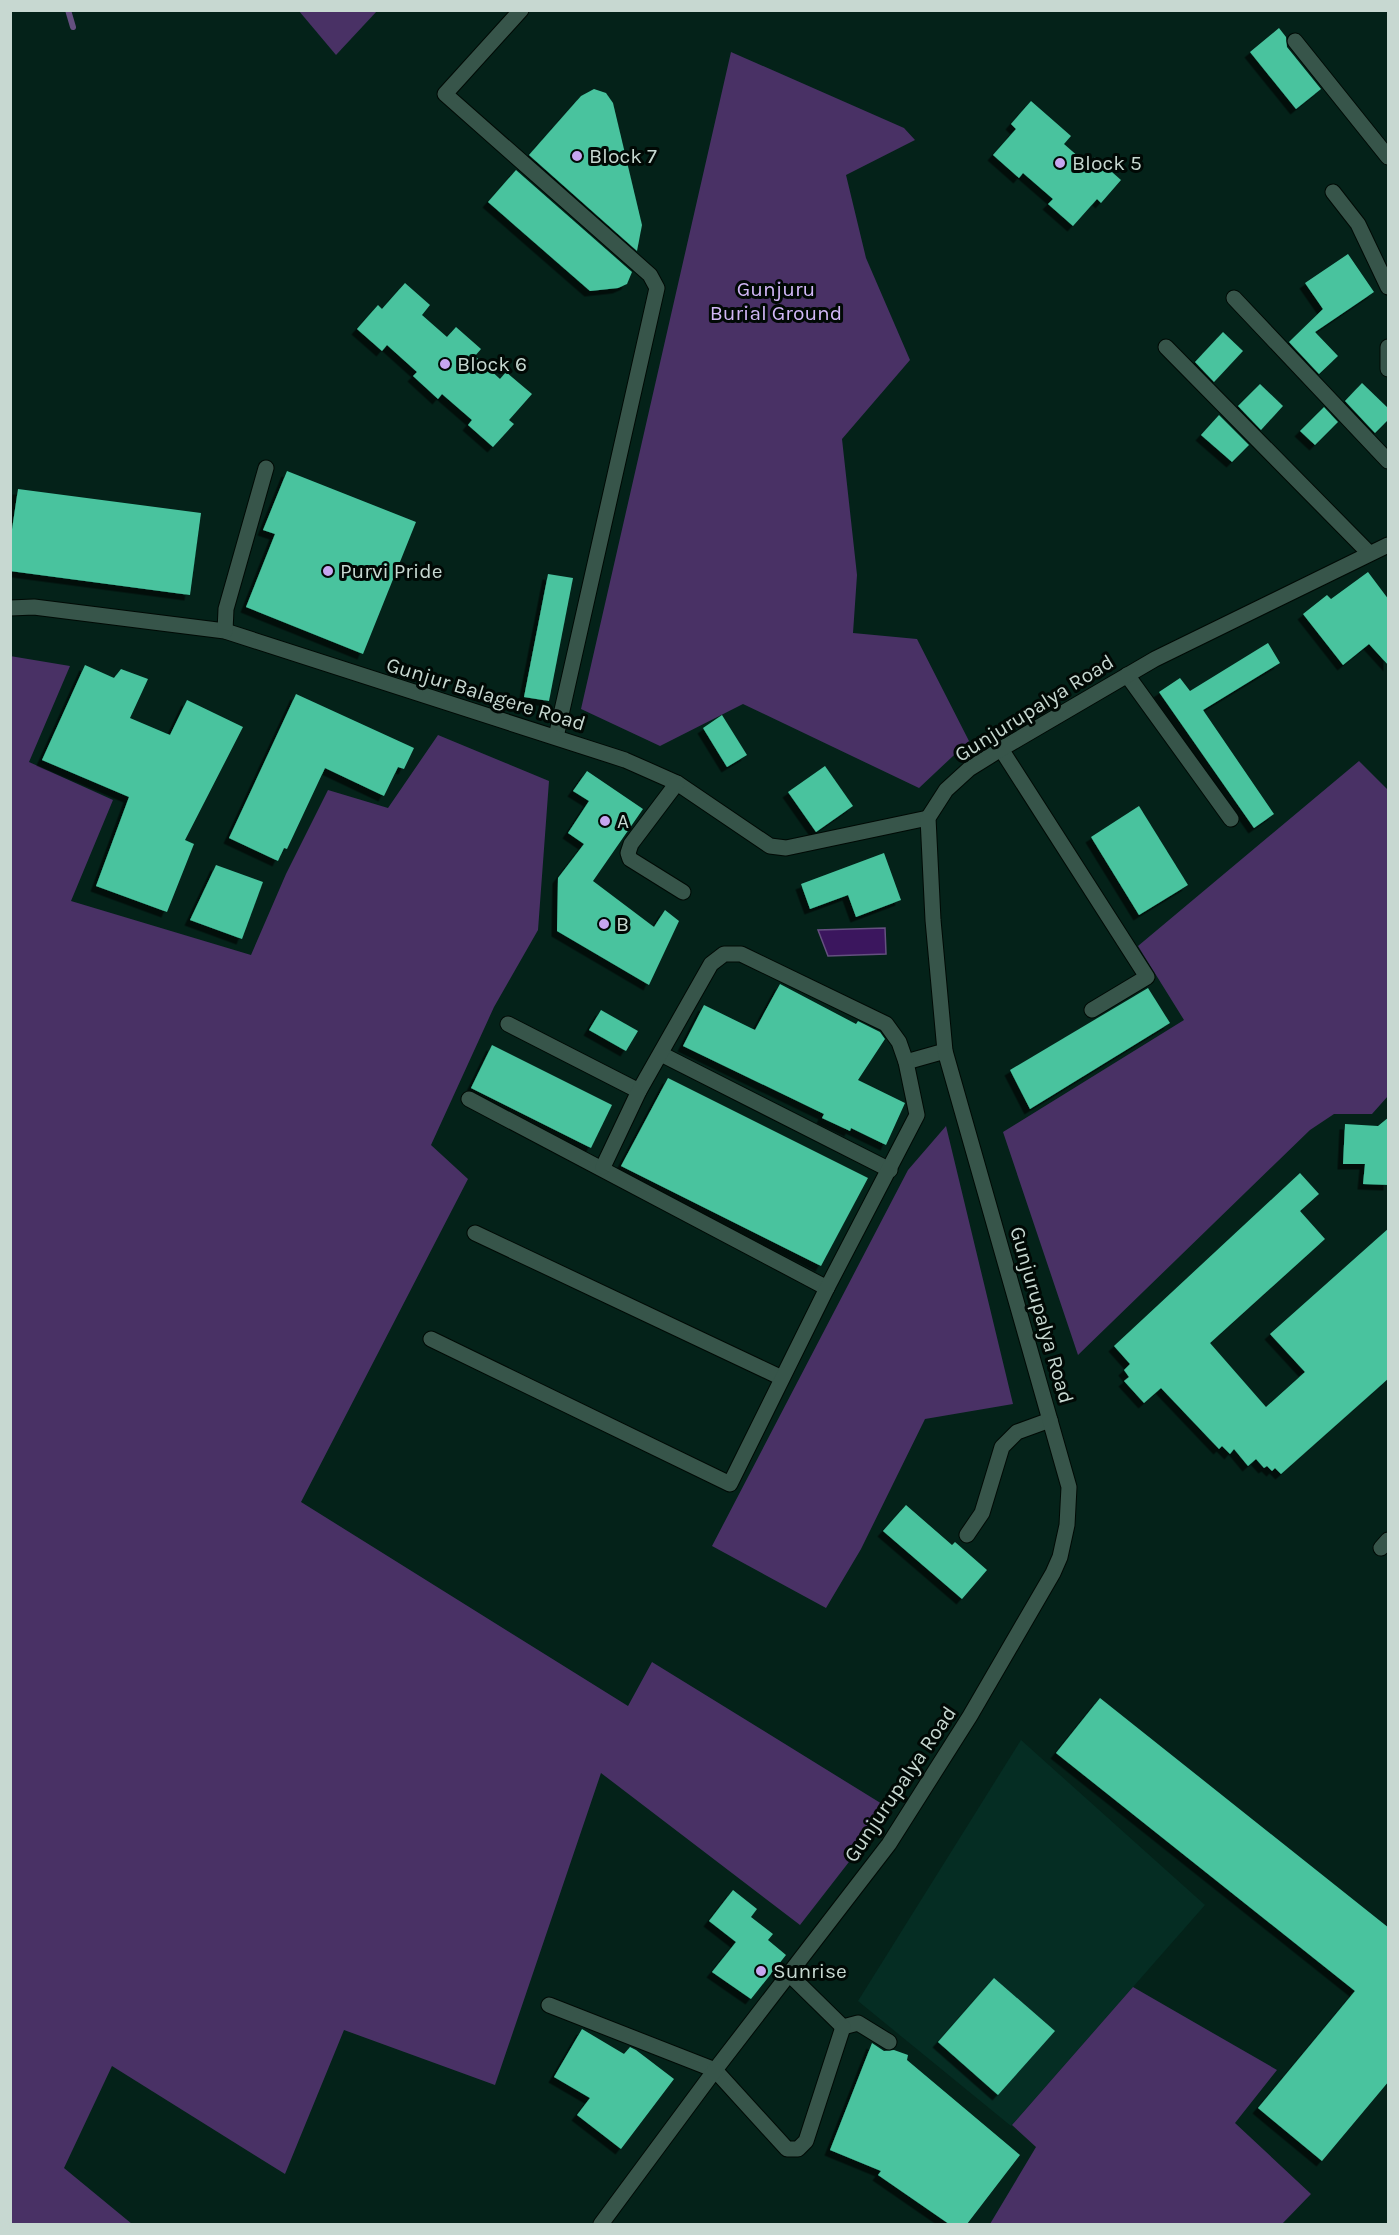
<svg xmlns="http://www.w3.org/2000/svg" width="1399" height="2235" font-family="Karla,sans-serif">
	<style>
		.built { fill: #052d23 }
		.green { fill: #493165 }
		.water { fill: #3b165e; stroke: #655080; stroke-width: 1.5 }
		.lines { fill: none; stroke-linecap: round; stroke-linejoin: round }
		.stream { stroke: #655080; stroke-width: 6 }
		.building { fill: #48c39e; filter: url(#shadow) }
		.minor-casing { stroke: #000a05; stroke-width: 17 }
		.minor { stroke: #37554a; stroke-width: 15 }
		.poi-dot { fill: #c6a6f0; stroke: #010905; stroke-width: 2 }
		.labels { text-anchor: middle; stroke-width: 6; stroke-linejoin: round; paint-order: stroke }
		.poi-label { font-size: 21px; fill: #c7d8d1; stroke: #010905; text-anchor: start }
		.park-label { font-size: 21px; fill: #d2b8f7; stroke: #010905 }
		.street-label { font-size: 21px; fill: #c7d8d1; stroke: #010905 }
	</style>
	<defs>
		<filter id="shadow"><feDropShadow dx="-5.5" dy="5.5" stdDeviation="0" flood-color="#0009"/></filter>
	</defs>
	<rect width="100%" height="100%" fill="#042219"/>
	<path class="built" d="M1021,1740l184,165 -194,221 -153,-125z"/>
	<g class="green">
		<path d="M299,11h78l-41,44z"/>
		<path d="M731,52l173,76 11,12 -69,35 20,83 44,102 -68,79 15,136 -4,58 64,6 52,102 -50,47 -176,-84 -83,42 -79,-37z"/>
		<path d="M10,656l60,10 -41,96 84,38 -42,101 180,54 35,-81 42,-84 60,18 50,-73 111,46 -11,149 -44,77 -63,138 37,34 -167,323 327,204 24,-44 235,145 -14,24 -73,94 -199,-152 -106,312 -151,-55 -59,144 -173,-108 -48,102 68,56h-121z"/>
		<path d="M1359,761l29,29v306l-16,18h-38l-24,16 -232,225 -75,-223 181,-112 -46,-74z"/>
		<path d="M946,1126l67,278 -88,15 -64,130 -35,59 -114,-62 196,-376z"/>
		<path d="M1133,1987l144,83 -42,53 76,71 -29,30h-292l46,-77 -24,-22z"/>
	</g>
	<path class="water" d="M885,928l1,26 -58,2 -10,-26z"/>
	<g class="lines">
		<path class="stream" d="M68,10l5,17"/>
	</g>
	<g class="building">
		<path d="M1279,28l7,9 1,10 34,42 -25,20 -46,-57z"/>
		<path d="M594,89l12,4 7,10 29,122 -5,26 -108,-96 52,-59z"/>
		<path d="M1031,101l40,35 -7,8 24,21 7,-8 26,23 -20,23 -4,-4 -24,27 -25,-22 5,-5 -30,-26 -4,5 -26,-23 23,-26 -5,-5z"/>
		<path d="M516,170l116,102 -5,12 -9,4 -28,3 -102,-89z"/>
		<path d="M1348,254l26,38 -59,40 23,24 -19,18 -30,-32 34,-33 -18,-26z"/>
		<path d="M405,283l25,22 -8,10 25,22 9,-10 25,22 -6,7 25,23 6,-7 26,22 -23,26 5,4 -21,23 -25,-22 4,-5 -30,-26 -4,5 -25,-23 4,-4 -30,-27 -5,6 -25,-22 21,-24 4,4z"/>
		<path d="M1223,332l20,19 -29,31 -19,-20z"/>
		<path d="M1362,383l27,26v10l-14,14 -30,-32z"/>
		<path d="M1260,384l23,22 -22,24 -23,-24z"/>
		<path d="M1324,407l14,15 -23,23 -15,-14z"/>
		<path d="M1219,415l30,30 -17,17 -31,-27z"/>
		<path d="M287,471l129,51 -53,132 -117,-47 29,-73 -12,-4z"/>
		<path d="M18,489l183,24 -11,82 -180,-24v-28z"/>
		<path d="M1368,572l21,28v66l-20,-22 -26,21 -40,-51 24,-19 4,4z"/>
		<path d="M548,574l25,4 -24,123 -25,-4z"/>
		<path d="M1268,643l12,20 -77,47 71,104 -20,14 -95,-136 21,-14 10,13z"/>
		<path d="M85,665l29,13 7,-9 27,10 -18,39 40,17 17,-35 56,27 -58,113 9,4 -27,68 -71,-26 33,-89 -87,-37z"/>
		<path d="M296,694l118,54 -10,21 -6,-2 -14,29 -59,-28 -38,81 -3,-1 -6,13 -49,-23z"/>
		<path d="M722,715l25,40 -20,12 -24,-39z"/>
		<path d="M825,766l28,40 -37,26 -28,-40z"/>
		<path d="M587,771l56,38 -50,72 61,46 11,-17 14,11 -30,64 -92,-54 1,-53 26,-34 -16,-11 21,-32 -16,-10z"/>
		<path d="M1139,806l49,79 -49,30 -48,-78z"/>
		<path d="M884,853l17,47 -45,17 -8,-22 -38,14 -9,-25z"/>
		<path d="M216,865l47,17 -21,57 -52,-19z"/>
		<path d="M780,984l76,40 2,-3 22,11 5,7 -27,41 47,23 -19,42 -35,-17 -1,3 -28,-13 2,-4 -141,-68 21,-41 51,25z"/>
		<path d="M1148,988l22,35 -140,86 -20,-39z"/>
		<path d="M601,1010l37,21 -12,20 -37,-21z"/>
		<path d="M492,1045l120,60 -21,43 -120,-60z"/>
		<path d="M668,1078l200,100 -47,88 -200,-100z"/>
		<path d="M1389,1117v68l-26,-1 2,-20h-22l2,-40 33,2z"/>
		<path d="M1300,1173l19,21 -19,17 25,28 -115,104 56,64 39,-35 -35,-38 119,-106v150l-108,96 -6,-6 -3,3 -5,-5 -3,2 -8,-9 -8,7 -14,-17 -4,5 -8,-8 -3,3 -58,-61 -17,15 -20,-22 5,-4 -5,-7 6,-6 -16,-18z"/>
		<path d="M906,1505l46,40 3,-3 32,28 -25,29 -79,-68z"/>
		<path d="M1100,1698l289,230v153l-67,80 -64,-53 97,-117 -299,-238z"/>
		<path d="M733,1890l24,19 -6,8 22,17 -5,6 18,15 -35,44 -39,-27 24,-30 -27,-21z"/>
		<path d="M994,1978l61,53 -57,64 -60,-53z"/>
		<path d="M582,2029l42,25 6,-7 6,3 38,29 -53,70 -44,-34 13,-17 -36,-21z"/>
		<path d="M872,2043l12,8 10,-1 14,5 -1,5 113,95 -53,69h-18l-71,-49 3,-4 -51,-21z"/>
	</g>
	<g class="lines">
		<g class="minor-casing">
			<g id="minor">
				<path d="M521,10l-76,84 205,181 7,13 -101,449"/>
				<path d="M1295,41l93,116"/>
				<path d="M1333,192l25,32 30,63"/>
				<path d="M1234,298l154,163"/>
				<path d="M1166,347l203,206"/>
				<path d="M1388,347v22"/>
				<path d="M10,608l24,-1 191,24 400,129 52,23 93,63 16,2 142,-30"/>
				<path d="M225,631l1,-22 40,-141"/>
				<path d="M1127,675l104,144"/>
				<path d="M1001,749l146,228 -55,33"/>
				<path d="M677,783l-46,61 -3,9 2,6 53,33"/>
				<path d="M508,1024l131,67"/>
				<path d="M661,1054l229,116"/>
				<path d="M906,1062l39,-11"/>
				<path d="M469,1099l358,189"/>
				<path d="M475,1233l307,145"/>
				<path d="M431,1339l299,145 97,-196 90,-173 -11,-53 -7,-20 -13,-18 -145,-70h-17l-13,10 -72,127 -36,76"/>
				<path d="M967,1535l15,-22 20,-66 15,-15 33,-12"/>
				<path d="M1381,1548l7,-8"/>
				<path d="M789,1974l54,53 15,-4 31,19"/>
				<path d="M549,2005l166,65 72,79h11l8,-8 37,-114"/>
				<path d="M601,2224l114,-154 174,-226 81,-128 83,-143 7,-16 7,-32 2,-38 -124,-436 -12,-131 -5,-102 18,-28 23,-21 32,-20 154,-90 233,-114"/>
			</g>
		</g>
		<use href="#minor" class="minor"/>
	</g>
	<g class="poi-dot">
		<circle cx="577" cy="156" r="6"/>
		<circle cx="1060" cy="163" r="6"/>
		<circle cx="445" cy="364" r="6"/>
		<circle cx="328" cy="571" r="6"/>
		<circle cx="605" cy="821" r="6"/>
		<circle cx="604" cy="924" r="6"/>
		<circle cx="761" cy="1971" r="6"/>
	</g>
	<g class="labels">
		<g class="poi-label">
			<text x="589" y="163">Block 7</text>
			<text x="1072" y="170">Block 5</text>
			<text x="457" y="371">Block 6</text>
			<text x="340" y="578">Purvi Pride</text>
			<text x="617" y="828">A</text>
			<text x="616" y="931">B</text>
			<text x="773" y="1978">Sunrise</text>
		</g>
		<g class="park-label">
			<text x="776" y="296">Gunjuru<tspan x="776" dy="24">Burial Ground</tspan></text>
		</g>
		<g class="street-label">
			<text transform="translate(486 694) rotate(17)" y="7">Gunjur Balagere Road</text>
			<text transform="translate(1034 708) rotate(-32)" y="7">Gunjurupalya Road</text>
			<text transform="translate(1042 1315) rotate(74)" y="7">Gunjurupalya Road</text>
			<text transform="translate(900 1784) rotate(-56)" y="7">Gunjurupalya Road</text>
		</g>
	</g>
	<rect width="1399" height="2235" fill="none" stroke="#c7d8d1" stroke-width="24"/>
</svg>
